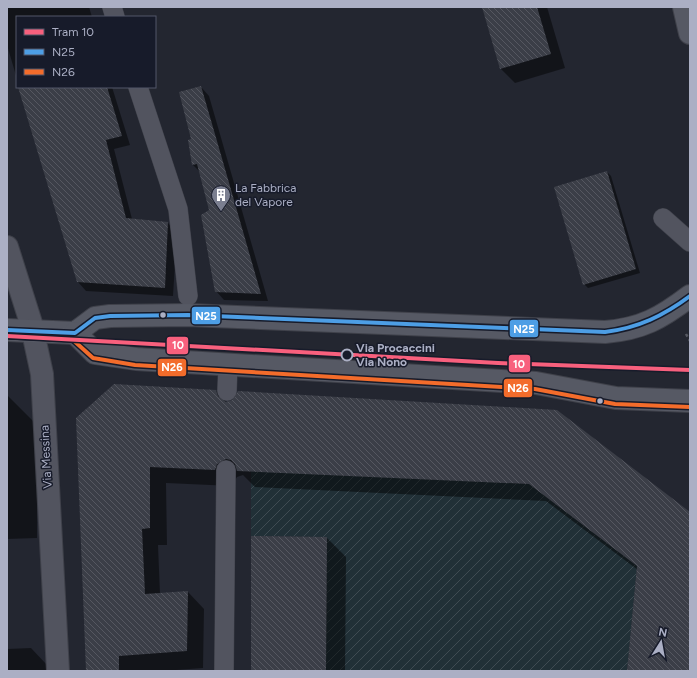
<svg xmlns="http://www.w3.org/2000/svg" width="697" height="678" font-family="Figtree,sans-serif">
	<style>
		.garden { fill: url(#garden-furrows) }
		.shadow { fill: #0007 }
		.building { fill: url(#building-back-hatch) }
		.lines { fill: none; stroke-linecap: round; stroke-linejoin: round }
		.lane-casing { stroke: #3f414a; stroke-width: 20 }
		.street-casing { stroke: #3f414a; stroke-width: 24 }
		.secondary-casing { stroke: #3f414a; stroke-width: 24 }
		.path { stroke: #565962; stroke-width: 2.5; stroke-dasharray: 3 3; stroke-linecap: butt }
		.lane { stroke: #52545f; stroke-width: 19 }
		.street { stroke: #52545f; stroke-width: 22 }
		.secondary { stroke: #565964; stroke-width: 22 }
		.bus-1-casing { stroke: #171b2a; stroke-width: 7 }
		.bus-2-casing { stroke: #171b2a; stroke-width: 7 }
		.bus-1 { stroke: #4d9ee5; stroke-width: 4 }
		.bus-2 { stroke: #f36c2b; stroke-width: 4 }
		.tram-1-casing { stroke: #171b2a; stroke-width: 7 }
		.tram-1 { stroke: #f8607d; stroke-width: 4 }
		.bus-dot { fill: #abafc4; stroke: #171b2a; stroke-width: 1.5 }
		.stop-dot { fill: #171b2a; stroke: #abafc4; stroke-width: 2 }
		.labels { text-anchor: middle; stroke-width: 3; stroke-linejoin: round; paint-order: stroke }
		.poi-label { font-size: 12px; fill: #abafc4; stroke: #171b2a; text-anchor: start }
		.stop-label { font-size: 12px; font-weight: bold; fill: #abafc4; stroke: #171b2a; text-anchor: start }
		.street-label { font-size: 12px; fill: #abafc4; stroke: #171b2a }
		.line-badge { stroke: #171b2a; stroke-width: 1.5 }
		.badge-label { font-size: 11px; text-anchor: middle; font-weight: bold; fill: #fff }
	</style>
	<defs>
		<pattern id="garden-furrows" width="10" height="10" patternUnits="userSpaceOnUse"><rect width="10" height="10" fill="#213037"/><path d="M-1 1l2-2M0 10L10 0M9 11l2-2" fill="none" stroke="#3f4b52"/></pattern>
		<pattern id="building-back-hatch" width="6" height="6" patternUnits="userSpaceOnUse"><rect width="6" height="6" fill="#3b3e47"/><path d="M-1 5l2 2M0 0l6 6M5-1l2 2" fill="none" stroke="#555760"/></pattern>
	</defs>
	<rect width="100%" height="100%" fill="#232630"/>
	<path class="garden" d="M251,471l278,13 108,82 -10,105h-301l1,-134 -76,-1z"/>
	<g class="shadow">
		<path d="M7,7h82l3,10h-75v62l-10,-34z"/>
		<path d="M483,7h64l18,61 -50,15 -14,-14z"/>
		<path d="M20,87h92l18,58 -16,4 18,70 36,4 9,9 -4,64 -87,-5 -8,-9z"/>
		<path d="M201,87l8,9 59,205 -44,-1 -8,-9 -6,-81 -9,-37 -8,-8 -4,-24 3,-2z"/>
		<path d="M607,172l4,4 29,97 -52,15 -4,-4z"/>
		<path d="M216,391l11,12 463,110v158h-62l10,-101 -92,-69 -291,-14 -12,-12 -6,2 -5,9 -66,-3 1,62h-9l2,49 28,-2 16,17 -1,59 -40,3h-76l-10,-253z"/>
		<path d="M7,395l30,30v113l-30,1z"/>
		<path d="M327,538l19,19 -1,114h-93z"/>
		<path d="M31,648l16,17 1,6h-41v-22z"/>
	</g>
	<g class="building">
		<path d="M482,7h55l14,47 -51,15z"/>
		<path d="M201,86l18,62 42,146 -46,-2 -14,-77 8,-5 -12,-46 -5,1 -4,-25 3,-1 -12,-47z"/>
		<path d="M18,87h89l15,49 -16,4 20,78 42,4 -3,66 -88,-6z"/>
		<path d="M607,171l29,98 -53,16 -29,-98z"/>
		<path d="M114,384l102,6 2,6 8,6 6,-2 6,-9 319,19 133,102v159h-63l10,-105 -108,-82 -292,-13 -2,-7 -4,-4 -5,-1 -9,5 -2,6 -65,-3v61l-8,1 3,65 43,-3 -1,60 -68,5v15h-33l-10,-253z"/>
		<path d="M251,536l76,1 -1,134h-75z"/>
	</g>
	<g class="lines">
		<g class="lane-casing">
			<g id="lane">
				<path d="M112,7l3,10"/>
				<path d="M138,87l40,122 10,87"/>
				<path d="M663,218l27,24"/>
				<path d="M227,391l1,-26"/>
				<path d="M224,671l2,-201"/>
			</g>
		</g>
		<g class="street-casing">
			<path id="street" d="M7,247l24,76 11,51 16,297"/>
		</g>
		<g class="secondary-casing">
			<g id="secondary">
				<path d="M684,7l6,26"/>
				<path d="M7,330l68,3 20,-15 15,-2 78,-1 417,17c37,-3 56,-14 85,-36"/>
				<path d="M75,333l20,20 41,6 400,24 80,15 74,3"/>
			</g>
		</g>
		<path class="path" d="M686,334l4,7"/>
		<use href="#lane" class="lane"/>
		<use href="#street" class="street"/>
		<use href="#secondary" class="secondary"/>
		<g class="bus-1-casing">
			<path id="bus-1" d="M7,330l68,3 20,-15 15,-2 78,-1 417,17c33,-4 58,-16 85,-36"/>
		</g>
		<g class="bus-2-casing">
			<path id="bus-2" d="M7,336l65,3 21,19 42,7 400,24 80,15 75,3"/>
		</g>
		<use href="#bus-1" class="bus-1"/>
		<use href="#bus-2" class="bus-2"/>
		<g class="tram-1-casing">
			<path id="tram-1" d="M7,336l491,27 192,7"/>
		</g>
		<use href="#tram-1" class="tram-1"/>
	</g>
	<defs>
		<g id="building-pin" transform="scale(1)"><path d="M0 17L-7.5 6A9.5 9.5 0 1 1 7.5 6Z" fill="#7b7f90" stroke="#171b2a"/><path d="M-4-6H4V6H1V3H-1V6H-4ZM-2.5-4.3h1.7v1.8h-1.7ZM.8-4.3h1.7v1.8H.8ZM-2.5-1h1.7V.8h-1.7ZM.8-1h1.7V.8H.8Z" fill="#fff"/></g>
	</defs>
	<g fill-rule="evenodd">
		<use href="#building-pin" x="221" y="195"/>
	</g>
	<g class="bus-dot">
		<circle cx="163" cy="315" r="3.5"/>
		<circle cx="600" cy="401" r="3.5"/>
	</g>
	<circle class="stop-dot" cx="347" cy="355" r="5.5"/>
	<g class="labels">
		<g class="poi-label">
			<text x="235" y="192">La Fabbrica<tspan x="235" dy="14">del Vapore</tspan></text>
		</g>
		<g class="stop-label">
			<text x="356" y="352">Via Procaccini<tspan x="356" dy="14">Via Nono</tspan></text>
		</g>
		<g class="street-label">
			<text transform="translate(46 457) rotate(-93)" y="4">Via Messina</text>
		</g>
	</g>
	<g class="line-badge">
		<rect x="191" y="306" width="30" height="19" rx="4" fill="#4d9ee5"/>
		<rect x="509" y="319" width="30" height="19" rx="4" fill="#4d9ee5"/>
		<rect x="166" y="336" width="23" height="19" rx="4" fill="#f8607d"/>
		<rect x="508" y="354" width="23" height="19" rx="4" fill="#f8607d"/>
		<rect x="157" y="358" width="30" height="19" rx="4" fill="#f36c2b"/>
		<rect x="503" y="378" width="30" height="20" rx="4" fill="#f36c2b"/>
	</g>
	<g class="badge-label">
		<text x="206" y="320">N25</text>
		<text x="524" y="333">N25</text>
		<text x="178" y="349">10</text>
		<text x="519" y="368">10</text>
		<text x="172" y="371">N26</text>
		<text x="518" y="392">N26</text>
	</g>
	<rect width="697" height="678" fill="none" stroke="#abafc4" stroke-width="16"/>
	<rect x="16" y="16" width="140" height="72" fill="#171b2a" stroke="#525668"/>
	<rect x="24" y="29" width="20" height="6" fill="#f8607d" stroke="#525668"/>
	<text x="52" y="36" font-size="12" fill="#abafc4">Tram 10</text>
	<rect x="24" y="49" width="20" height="6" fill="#4d9ee5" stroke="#525668"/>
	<text x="52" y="56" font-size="12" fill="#abafc4">N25</text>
	<rect x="24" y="69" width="20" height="6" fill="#f36c2b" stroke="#525668"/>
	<text x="52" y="76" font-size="12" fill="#abafc4">N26</text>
	<g transform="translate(661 642) rotate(11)" stroke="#171b2a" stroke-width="3" paint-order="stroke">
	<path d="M0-3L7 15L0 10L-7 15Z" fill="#abafc4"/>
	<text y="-6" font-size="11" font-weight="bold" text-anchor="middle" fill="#abafc4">N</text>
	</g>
</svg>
